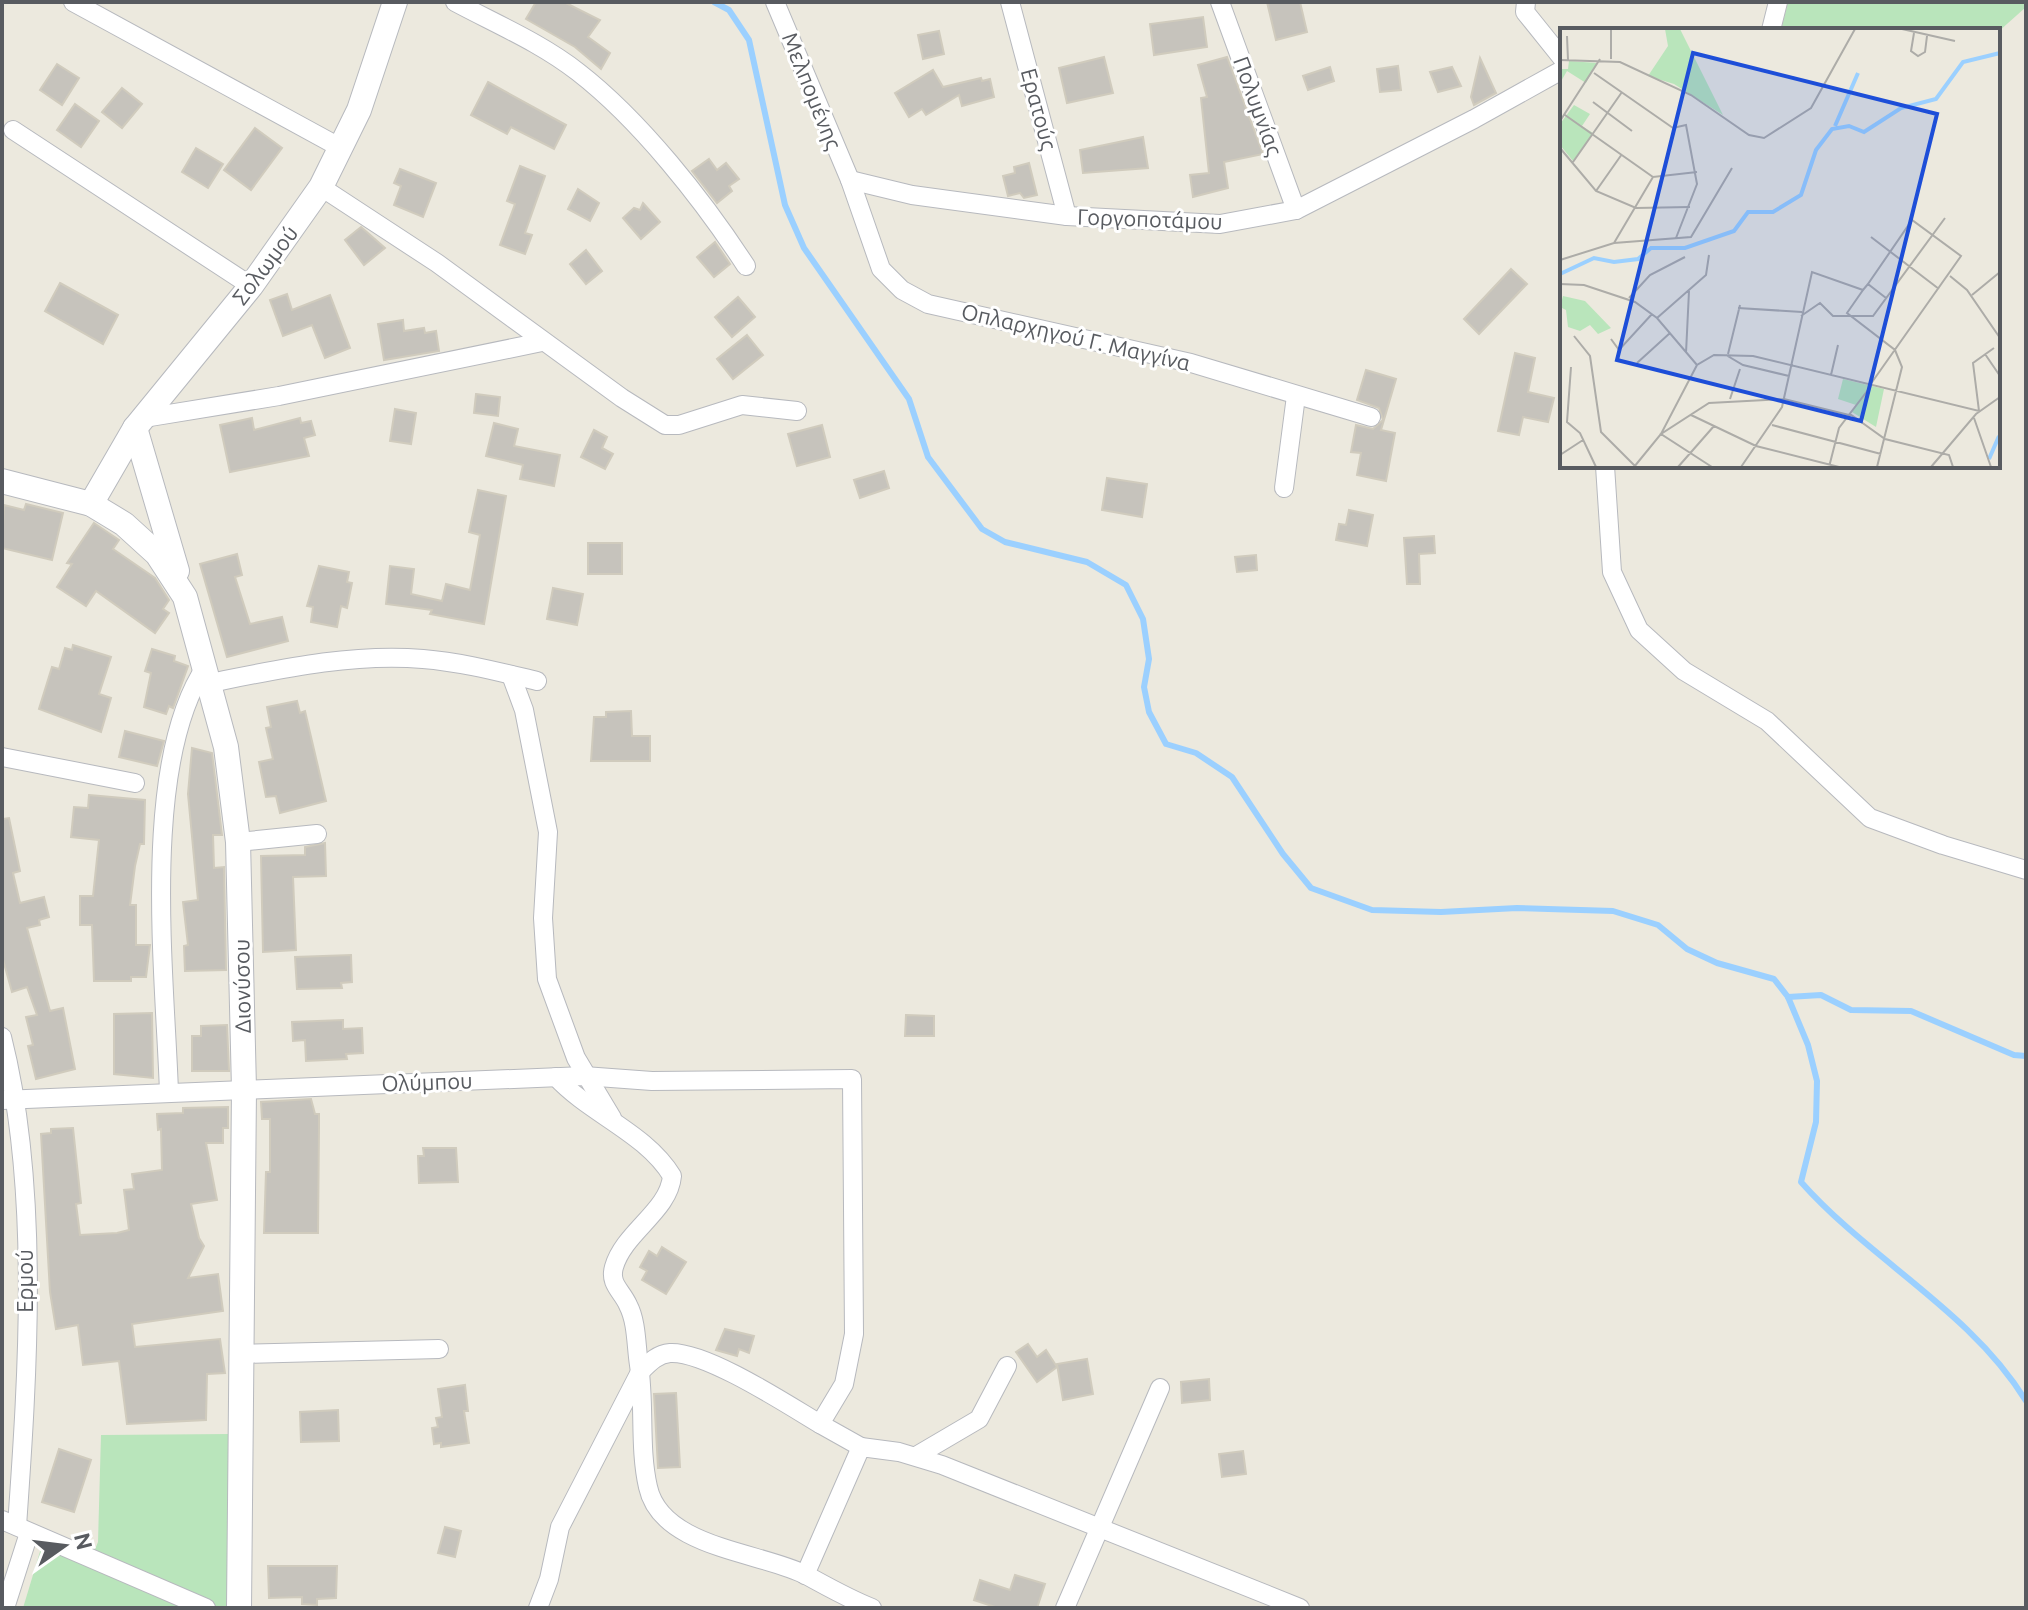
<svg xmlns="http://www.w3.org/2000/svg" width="2028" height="1610" font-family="Ubuntu,sans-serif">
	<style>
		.green { fill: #b9e5bb }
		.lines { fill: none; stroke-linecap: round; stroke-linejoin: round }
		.stream { stroke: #9bd0ff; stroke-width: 6 }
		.building { fill: #c6c3bc; stroke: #d0cbbd; stroke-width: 2 }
		.minor-casing { stroke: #b7b9be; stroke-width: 20 }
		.tertiary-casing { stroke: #b7b9be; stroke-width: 26 }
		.minor { stroke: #fff; stroke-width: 18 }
		.tertiary { stroke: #fff; stroke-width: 24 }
		.labels { text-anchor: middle; stroke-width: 6; stroke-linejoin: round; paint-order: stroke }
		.street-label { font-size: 22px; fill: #585b60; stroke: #fff }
		.inset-river { fill: none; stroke: #9bd0ff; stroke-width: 4 }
		.inset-road { fill: none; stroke: #adaca8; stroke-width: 2 }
		.view { fill: #1d4ed8; fill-opacity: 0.15; stroke: #1d4ed8; stroke-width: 4 }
		.inset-edge { fill: none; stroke: #585b60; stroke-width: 4 }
	</style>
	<rect width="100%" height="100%" fill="#ece9de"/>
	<g class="green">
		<path d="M1788,2h238v5l-28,25 -217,-2z"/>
		<path d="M230,1434l2,174h-209l19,-63 47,19 9,-22 3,-107z"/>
	</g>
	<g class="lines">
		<g class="stream">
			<path d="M714,2l15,8 20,30 36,165 19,43 105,151 19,58 54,72 23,13 82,20 39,23 17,34 6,40 -5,28 5,25 17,32 30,9 36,24 51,77 28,34 61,22 69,2 76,-4 96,3 45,14 29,24 30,14 57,16 14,18 20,48 9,36 -1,41 -15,60c69,78 170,129 225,219"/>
			<path d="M1788,997l33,-2 30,15 60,1 103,44 12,1"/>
		</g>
	</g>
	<g class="building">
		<path d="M536,2h28l36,18 -12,17 22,16 -9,16 -26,-22 -49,-28z"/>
		<path d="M1267,2h33l7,30 -31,8z"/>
		<path d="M1203,17l4,30 -53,8 -4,-31z"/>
		<path d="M939,31l5,23 -21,5 -5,-24z"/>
		<path d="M1104,57l9,36 -46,10 -8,-35z"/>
		<path d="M1227,57l36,97 -39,8 4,26 -35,9 -3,-22 19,-2 -8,-75 6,-1 -9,-32z"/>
		<path d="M1480,58l16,35 -22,12 -3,-8z"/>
		<path d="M57,64l22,14 -17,27 -22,-15z"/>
		<path d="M1398,66l3,24 -21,2 -3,-23z"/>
		<path d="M1330,67l4,14 -26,9 -5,-14z"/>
		<path d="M1452,67l9,19 -23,6 -8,-20z"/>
		<path d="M933,70l10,17 38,-9 1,3 8,-2 4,18 -32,9 -3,-11 -33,20 -4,-6 -13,8 -14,-24z"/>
		<path d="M488,82l78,43 -12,24 -43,-22 -4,7 -36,-19z"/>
		<path d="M122,88l20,16 -20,24 -20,-16z"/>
		<path d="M75,104l24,17 -18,26 -24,-17z"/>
		<path d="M255,128l27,20 -31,42 -27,-20z"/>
		<path d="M1143,137l5,31 -65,5 -3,-23z"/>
		<path d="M196,148l27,16 -15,24 -26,-16z"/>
		<path d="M709,159l8,11 9,-7 13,16 -10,7 3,5 -15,12 -25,-32z"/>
		<path d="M1029,163l8,32 -13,3 -4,-5 -12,3 -5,-20 12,-3 -1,-6z"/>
		<path d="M520,166l25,10 -20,57 7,2 -7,19 -25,-9 15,-41 -8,-3z"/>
		<path d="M400,169l36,14 -13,34 -29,-12 7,-19 -7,-3z"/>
		<path d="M578,189l21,14 -9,18 -22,-12z"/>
		<path d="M643,203l17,19 -19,17 -18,-21 11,-10 6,2z"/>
		<path d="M361,227l24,21 -21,17 -19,-25z"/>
		<path d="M715,242l15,22 -16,13 -17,-20z"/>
		<path d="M586,250l16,21 -16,13 -16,-20z"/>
		<path d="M1511,269l16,15 -48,50 -15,-15z"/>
		<path d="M60,283l58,32 -15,29 -58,-33z"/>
		<path d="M287,294l5,16 38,-15 20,53 -25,10 -13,-33 -29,11 -13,-36z"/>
		<path d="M738,297l17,20 -23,20 -17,-20z"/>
		<path d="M403,320l1,11 20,-3 1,5 11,-2 3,20 -55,9 -6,-36z"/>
		<path d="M747,335l16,20 -30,24 -16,-20z"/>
		<path d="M1515,353l20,5 -7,34 26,6 -6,24 -25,-5 -4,18 -21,-4z"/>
		<path d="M1366,370l30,9 -15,51 14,3 -9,48 -29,-6 4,-22 -10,-1 5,-27 17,4 10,-9 -4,-12 -22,-8z"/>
		<path d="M476,394l24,3 -2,19 -24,-3z"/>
		<path d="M395,409l21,4 -5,31 -21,-3z"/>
		<path d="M252,418l2,12 46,-12 1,5 10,-2 4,14 -11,3 5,18 -79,16 -10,-47z"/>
		<path d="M494,423l24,6 -4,17 46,9 -6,31 -34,-7 3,-14 -37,-9z"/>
		<path d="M822,425l8,32 -33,9 -9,-32z"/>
		<path d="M594,430l13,7 -5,11 11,6 -8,15 -24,-12z"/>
		<path d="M884,471l5,17 -29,10 -6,-18z"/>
		<path d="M1107,478l40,6 -5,33 -40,-7z"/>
		<path d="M478,490l28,6 -22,128 -54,-10 2,-4 -46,-6 4,-38 24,3 -3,25 31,7 4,-17 24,6 10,-55 -11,-3z"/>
		<path d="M26,504l37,9 -11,47 -50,-12 2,-43 20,5z"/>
		<path d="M1349,510l24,5 -6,31 -31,-6 3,-16 7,1z"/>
		<path d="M94,523l25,17 -6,9 42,29 14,22 -6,9 6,4 -14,20 -59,-42 -10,15 -29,-19 15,-23 -5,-1z"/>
		<path d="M1434,536l1,17 -16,1 1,30h-13l-3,-46z"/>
		<rect x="588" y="543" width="34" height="31"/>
		<path d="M237,554l5,21 -7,2 15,47 32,-7 6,24 -61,16 -27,-93z"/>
		<path d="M1256,555l1,15 -20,2 -2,-15z"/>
		<path d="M319,566l30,6 -2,10 5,1 -5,25 -6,-2 -4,21 -26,-5 2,-15 -6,-1z"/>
		<path d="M553,588l30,6 -6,31 -30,-6z"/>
		<path d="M73,645l38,12 -12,37 12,4 -10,34 -62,-23 13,-42 7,2 6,-21 7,2z"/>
		<path d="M152,649l23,7 -1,5 14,5 -15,42 -4,-2 -3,8 -22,-7 7,-34 -6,-2z"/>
		<path d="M297,701l3,12 5,-2 21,90 -46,12 -4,-17 -10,1 -7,-35 14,-3 -7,-31 5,-1 -4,-20z"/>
		<path d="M631,711l1,25h18v25h-59l3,-44h12v-5z"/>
		<path d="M125,731l39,10 -7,25 -38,-9z"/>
		<path d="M192,748l20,5 10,82h-9l1,33 10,-1 2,103 -41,1 -1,-25 4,-1 -5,-43 15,-2 -10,-106z"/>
		<path d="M89,795l56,5 -1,44h-4l-5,22 -5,39h6v40h14l-4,32h-15v4h-37l-2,-56h-12v-29h13l6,-56 -28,-3 3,-30 14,1z"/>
		<path d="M9,818l11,53 -7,2 7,30 24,-6 5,20 -10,3 1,5 -13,3 23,83 13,-3 12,61 -39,10 -8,-33 5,-1 -7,-28 11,-2 -10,-28 -15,5 -10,-36v-137z"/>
		<path d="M325,843l1,33 -33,1 3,73 -33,2 -2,-96 44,-1v-8z"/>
		<path d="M351,955l1,27 -11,1 1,5 -45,1 -2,-32z"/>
		<path d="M152,1013l1,65 -39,-4v-60z"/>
		<path d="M906,1015l28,1v20h-29z"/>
		<path d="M343,1020v9l19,-1 1,25 -17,1 1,5 -41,2 -1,-21 -12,1 -1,-19z"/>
		<path d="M227,1025l2,46h-37v-35h9v-10z"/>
		<path d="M311,1099l4,15h4v13l-1,106h-54l2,-61h4v-53h-8l-1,-17z"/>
		<path d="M228,1107v21h-5v15h-17l11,57 -26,4 8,34 5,8 -16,32 30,-4 5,37 -91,13 3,23 85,-8 5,34 -18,1 -1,46 -79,4 -8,-63 -36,4 -5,-40 -22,4 -6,-37 -9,-158 10,-1v-4l22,-1 8,75 -5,1 4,31 37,-2 12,-3 -5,-40 10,-1 -2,-15 30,-4 -1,-41 -3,1 -1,-16 26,-1v-5z"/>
		<path d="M423,1148h33l2,34 -39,1 -1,-27h6z"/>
		<path d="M662,1247l24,15 -20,32 -24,-14 5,-9 -7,-4 9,-16 8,5z"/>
		<path d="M725,1329l29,7 -5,17 -10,-4 -2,7 -21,-6z"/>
		<path d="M1028,1344l9,13 9,-7 11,17 -20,15 -21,-30z"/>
		<path d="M1087,1359l6,35 -30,6 -6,-36z"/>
		<path d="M1209,1379l1,21 -28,3 -1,-21z"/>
		<path d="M465,1385l3,26h-4l5,32 -28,4v-4l-7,1 -2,-16 6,-1 -2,-9 6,-1 -4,-28z"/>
		<path d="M676,1393l4,74 -22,1 -4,-74z"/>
		<path d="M338,1410l1,31 -38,1 -1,-30z"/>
		<path d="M59,1449l32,11 -17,52 -32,-10z"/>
		<path d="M1243,1451l3,23 -24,3 -3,-23z"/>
		<path d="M445,1527l16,4 -6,26 -17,-4z"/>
		<path d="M268,1566h69l-1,32 -19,1v6l-15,-1v-7l-33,1z"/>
		<path d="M1015,1575l30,9 -8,24h-39l-24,-8 6,-20 30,10z"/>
	</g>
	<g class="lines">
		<g class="minor-casing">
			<g id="minor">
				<path d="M73,2l268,146"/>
				<path d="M455,2c41,22 86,41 123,70 62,48 125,128 168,194"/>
				<path d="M775,2l75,178 31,89 21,21 26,14 263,59 180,54"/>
				<path d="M1010,2l57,214"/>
				<path d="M1220,2l76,208"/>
				<path d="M1526,2l-1,10 37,46"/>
				<path d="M1771,30l7,-28"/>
				<path d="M13,130l238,156"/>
				<path d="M850,180l62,15 155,21 153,8 76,-14 178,-91 88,-49"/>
				<path d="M321,187l116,76 185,135 43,27h14l63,-20 55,6"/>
				<path d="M144,418l135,-22 263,-54"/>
				<path d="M1605,466l7,106 27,58 45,41 83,50 103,97 73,27 83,25"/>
				<path d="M1284,488l12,-92"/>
				<path d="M511,675l13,35 24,122 -5,86 4,61 29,79 36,60"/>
				<path d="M210,683c70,-14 142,-30 213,-24 38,3 76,13 114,22"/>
				<path d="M2,757l133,26"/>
				<path d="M238,842l79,-8"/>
				<path d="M2,1037c38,150 26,334 15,489"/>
				<path d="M556,1077c34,37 90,56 116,99 -3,35 -48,56 -58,91 -5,17 8,24 14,38 9,17 8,41 11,60 6,40 0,83 9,122 13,61 113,65 158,88 22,12 43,24 66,33"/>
				<path d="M169,1092c-4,-117 -29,-328 37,-426"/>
				<path d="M2,1100l582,-24 68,5 200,-2 2,255 -10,50 -24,40 41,23"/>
				<path d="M239,1354l200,-5"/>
				<path d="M916,1456l63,-37 28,-53"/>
				<path d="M2,1520l204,88"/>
				<path d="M805,1575l56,-128 38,5 43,13 358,143"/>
				<path d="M5,1608l24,-75"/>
				<path d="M538,1608l11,-29 11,-52 80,-155c9,-9 17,-18 30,-19 36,-2 118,52 150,71"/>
				<path d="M1065,1608l95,-220"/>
			</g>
		</g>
		<g class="tertiary-casing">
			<g id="tertiary">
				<path d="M135,428l42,143"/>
				<path d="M2,481l89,23 33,20 33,30 28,43 41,150 12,95 6,247 -5,519"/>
				<path d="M91,504l44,-76 116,-142 70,-99 38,-77 36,-108"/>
			</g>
		</g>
		<use href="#minor" class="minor"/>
		<use href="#tertiary" class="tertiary"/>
	</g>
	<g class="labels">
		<g class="street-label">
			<text transform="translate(812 91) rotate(68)" y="8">Μελπομένης</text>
			<text transform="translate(1258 106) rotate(70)" y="8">Πολυμνίας</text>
			<text transform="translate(1039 109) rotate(75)" y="8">Ερατούς</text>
			<text transform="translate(1150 219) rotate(2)" y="8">Γοργοποτάμου</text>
			<text transform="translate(265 265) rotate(-53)" y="8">Σολωμού</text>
			<text transform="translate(1076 337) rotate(13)" y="8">Οπλαρχηγού Γ. Μαγγίνα</text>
			<text transform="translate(242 986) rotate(-91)" y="8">Διονύσου</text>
			<text transform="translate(427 1082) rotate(-2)" y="8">Ολύμπου</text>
			<text transform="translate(25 1281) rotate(-90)" y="8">Ερμού</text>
		</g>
	</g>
	<g transform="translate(1560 28)">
		<rect width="440" height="440" fill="#ece9de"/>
		<path d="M52,1h68l43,86 -49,-31 -26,-8 20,-30 -3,-17zM9,33l28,2 -11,20 -19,-12 -7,12v-14h8zM14,77l16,9 -8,12 11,7 -20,28 -13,-16v-21zM3,268l22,5 26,27 -13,6 -8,-9 -10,6 -12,-4 -2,-17 -6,-3zM283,351l41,10 -8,38 -24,-15 4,-7 -18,-6z" fill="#b9e5bb"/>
		<path class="inset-river" d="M275,98l23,-53M0,246l34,-16 20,4 24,-3 13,-11h34l49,-17 14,-19h25l28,-17 15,-45 16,-21 17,-3 15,6 37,-24 35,-9 27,-37 37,-9M429,431l10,-23"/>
		<path class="inset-road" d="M342,1l53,12M354,5l-3,18 7,5 7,-4 2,-16M7,8l1,24M51,31v-30M0,32l60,2 71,33 58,40 15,3 47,-30 44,-79M34,45l79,55 13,-3 11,59 -21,54M33,74l39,29M5,87l88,62 44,-5M0,93l40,-62M0,120l36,43 40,17 54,-1M13,134l49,-70M36,163l26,-37M311,209l68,52M54,215l39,-66M0,232l54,-17 77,-6 41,-69M390,248l17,14 33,48M0,256l24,1 51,17 22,16 40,47M303,262l-16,23 48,37 7,17 -25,100M412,267l28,-23M69,270l21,-23 35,-18M178,280l64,4M241,288l19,-13 13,13h40l72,-98M97,290l49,-43 3,-20M14,308l16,20 11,76 34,34M51,311l8,11 33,-36M126,325l3,-62M168,326l12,-49M425,326l15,22M166,327l17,10 46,11M77,335l33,-30M11,339l-4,55 13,11 16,34M271,347l7,-30M310,357l91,-129 -49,-36 -44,64 18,14M170,371l10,-30M290,386l35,25 64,16 4,12M131,387l65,31 83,21M414,390l17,49M212,397l109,29M0,427l23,-15M74,439l27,-33 36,-69 17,-10 39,1 226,55 -6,-48 21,-15M118,439l36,-41M152,439l-51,-33 48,-31 75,-4 65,16M181,439l41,-60 30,-135 51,18 5,-6M269,439l10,-39 32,-42M371,439l45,-53 24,-17"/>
		<path class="view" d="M133,25l244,61 -76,307 -244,-61z"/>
		<rect width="440" height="440" class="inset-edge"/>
	</g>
	<rect width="2028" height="1610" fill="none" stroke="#585b60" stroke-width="8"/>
	<g transform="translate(64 1546) rotate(76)" stroke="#ffffff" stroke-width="6" paint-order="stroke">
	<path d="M0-6L14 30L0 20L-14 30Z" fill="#585b60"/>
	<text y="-12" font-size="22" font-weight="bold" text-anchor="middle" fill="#585b60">N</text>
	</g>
</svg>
